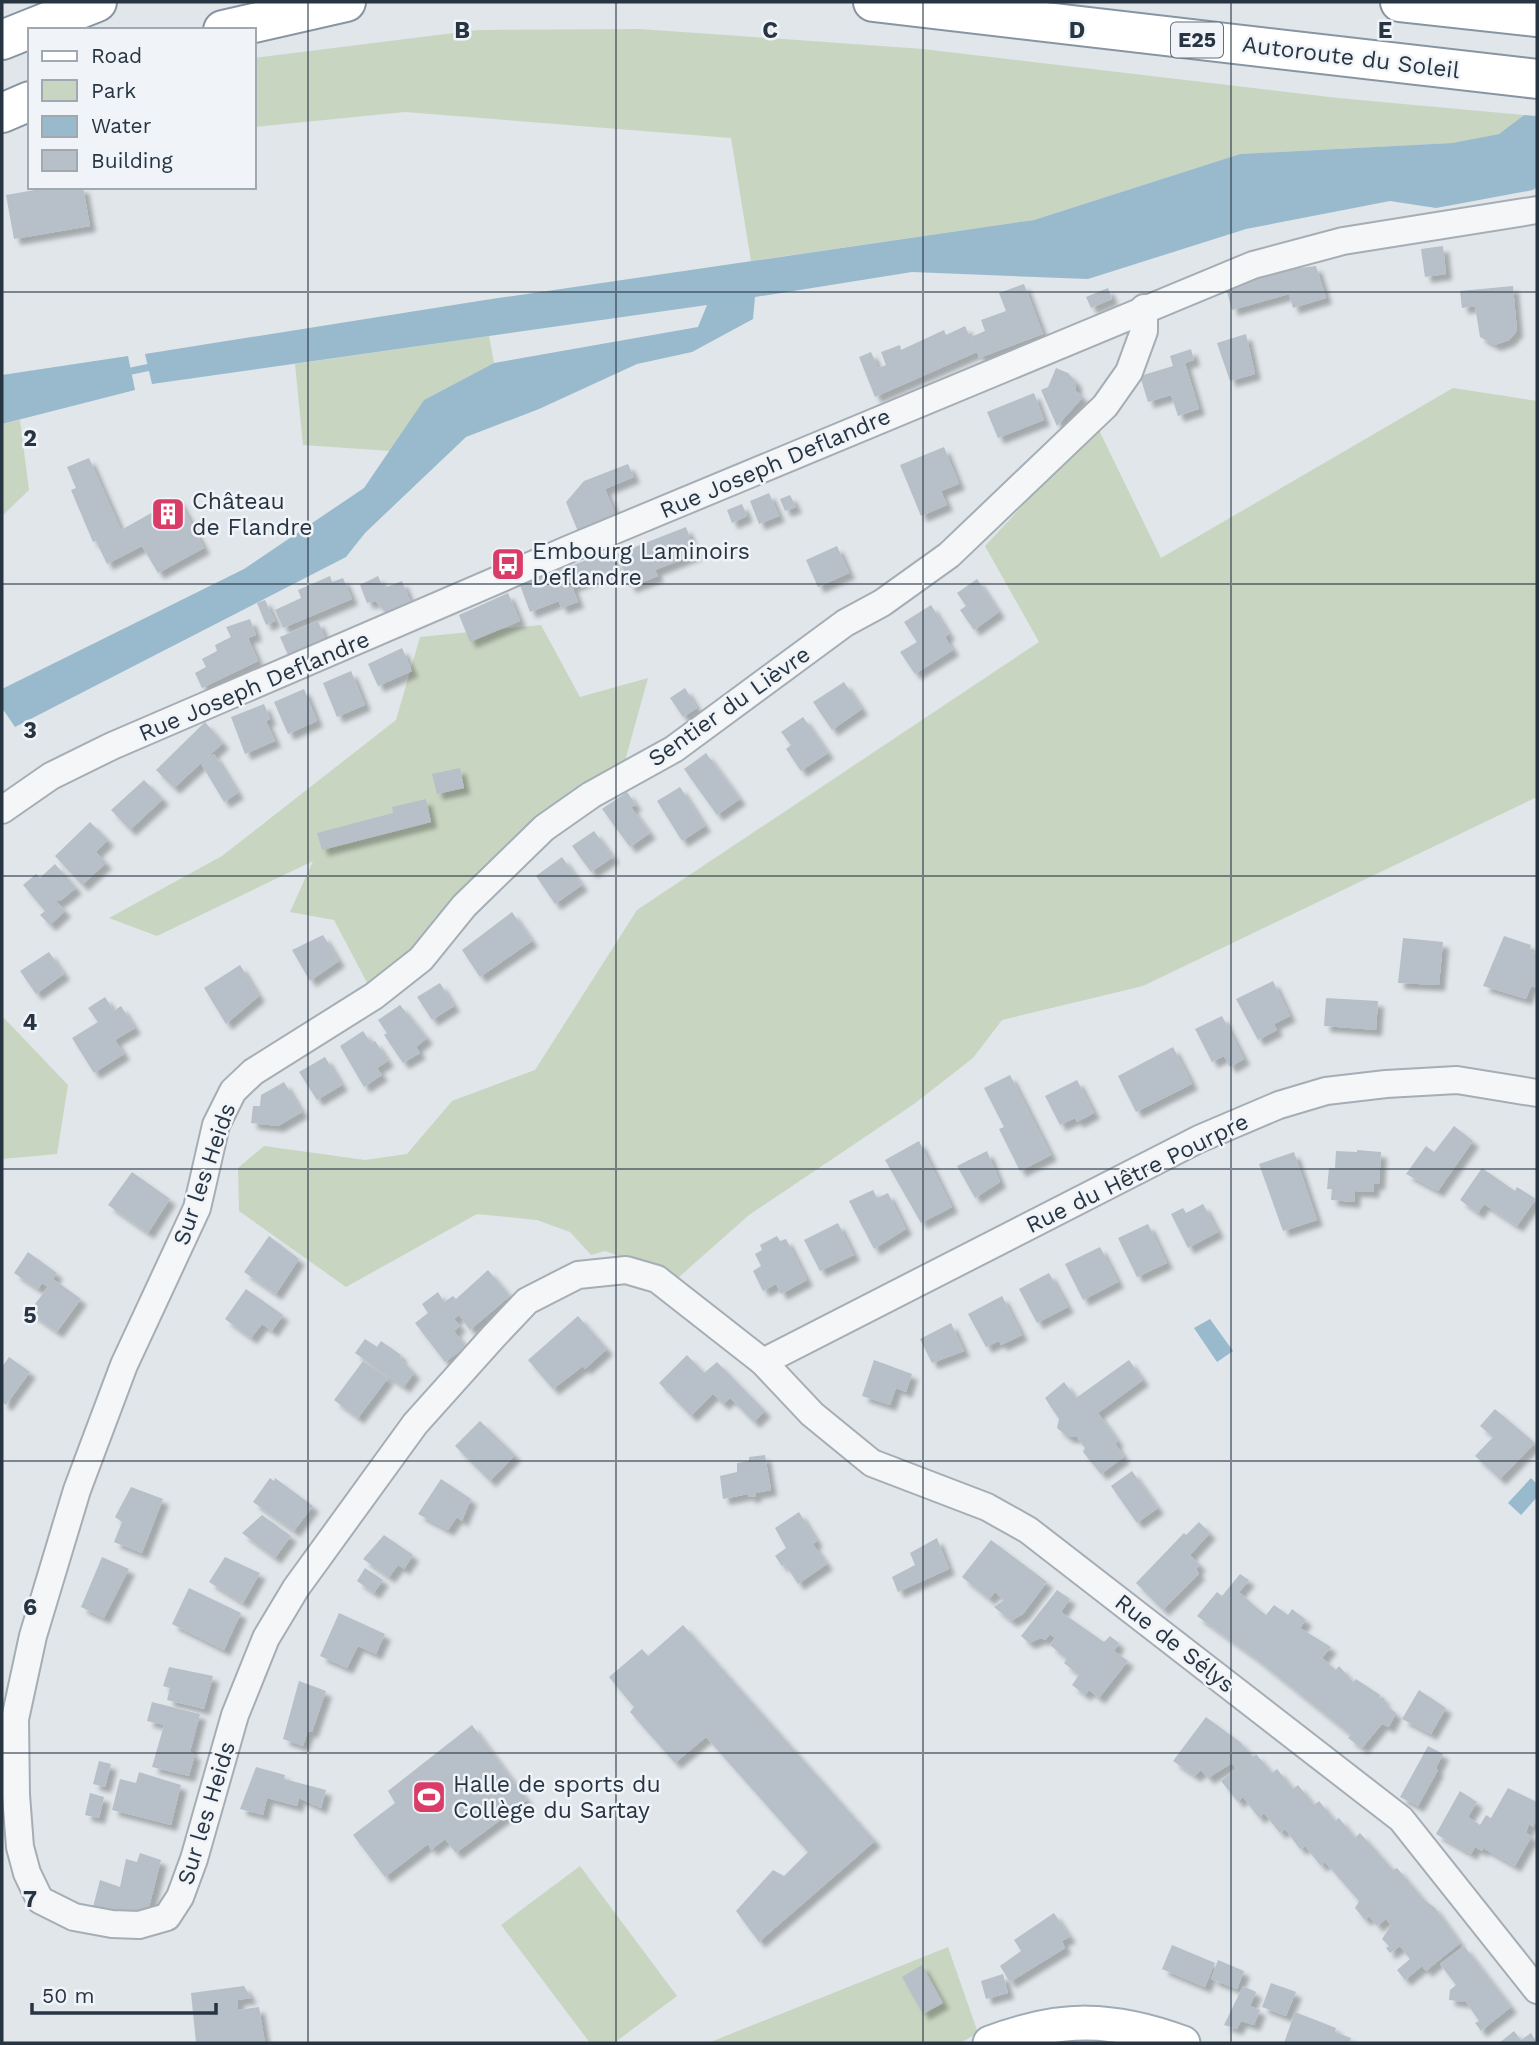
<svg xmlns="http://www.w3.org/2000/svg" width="1539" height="2045" font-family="'Work Sans',sans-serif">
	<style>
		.green { fill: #c8d5c1 }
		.water { fill: #99b9cd }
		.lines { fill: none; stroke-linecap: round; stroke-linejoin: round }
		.stream { stroke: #99b9cd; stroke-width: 7 }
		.building { fill: #b7bfc8; filter: url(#shadow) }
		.minor-casing { stroke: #a5adb5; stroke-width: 30 }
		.major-casing { stroke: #9facb7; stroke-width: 37 }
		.highway-casing { stroke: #8795a2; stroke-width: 42 }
		.minor { stroke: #f4f6f8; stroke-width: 26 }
		.major { stroke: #fff; stroke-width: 33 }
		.highway { stroke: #fff; stroke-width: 38 }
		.grid { fill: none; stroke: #273543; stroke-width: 2; stroke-opacity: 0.55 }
		.labels { text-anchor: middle; stroke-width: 5; stroke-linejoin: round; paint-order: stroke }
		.shield { fill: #f0f4f8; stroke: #636e79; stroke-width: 2 }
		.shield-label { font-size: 21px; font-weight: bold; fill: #273543 }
		.street-label { font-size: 23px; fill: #273543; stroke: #f0f4f8 }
		.poi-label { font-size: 23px; fill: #273543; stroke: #f0f4f8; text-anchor: start }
		.grid-label { font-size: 23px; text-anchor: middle; font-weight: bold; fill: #273543; stroke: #f0f4f8; stroke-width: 5; stroke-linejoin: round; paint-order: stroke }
	</style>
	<defs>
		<filter id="shadow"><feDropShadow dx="6" dy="6" stdDeviation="2" flood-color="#0004"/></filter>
	</defs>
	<rect width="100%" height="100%" fill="#e0e6ea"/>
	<g class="green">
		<path d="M640,29l283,20 415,49 186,17 -25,19 -47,9 -212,11 -206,66 -283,41 -20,-123 -326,-26 -151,15v-69l224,-28z"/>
		<path d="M489,336l5,27 -70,37 -34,51 -87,-6 -8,-81z"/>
		<path d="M1453,388l84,13v396l-394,189 -141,34 -29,38 -59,46 -165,111 -70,62 -74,-26 -14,4 -21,-23 -33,-12 -60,-6 -131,73 -107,-76 -1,-43 26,-22 101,14 42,-6 45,-53 83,-31 102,-160 402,-268 -54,-96 112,-120 64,132z"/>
		<path d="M20,420l9,70 -27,26v-92z"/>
		<path d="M541,625l39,72 68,-19 -28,101 -29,16 -217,201 -40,-76 -44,-8 23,-51 -156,75 -48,-18 113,-62 174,-136 24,-83z"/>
		<path d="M2,1016l66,69 -11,69 -55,5z"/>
		<path d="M580,1866l97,130 -63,47h-24l-89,-118z"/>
		<path d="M948,1947l30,86 -18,10h-252z"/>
	</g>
	<g class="water">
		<path d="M1524,115l13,1v71l-4,3 -97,18 -46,-7 -144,28 -158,50 -176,-7 -157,25 -2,22 -61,33 -55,12 -98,45 -73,28 -101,96 -19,24 -331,170 -13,-19v-19l242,-120 120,-81 60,-88 70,-37 204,-36 9,-22 -555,79 -7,-30 340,-54 549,-80 206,-66 212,-11 47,-9z"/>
		<path d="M128,356l7,34 -133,34v-49z"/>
		<path d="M1210,1319l23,32 -16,11 -23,-34z"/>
		<path d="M1531,1478l6,6v13l-16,18 -13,-12z"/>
	</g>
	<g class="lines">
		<path class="stream" d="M122,373l33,-7"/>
	</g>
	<g class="building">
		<path d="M52,187h31l7,39 -76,13 -8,-44z"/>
		<path d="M1443,246l3,28 -21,3 -4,-28z"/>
		<path d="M1316,266l10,32 -33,10 -4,-14 -57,16 -6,-22 65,-19z"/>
		<path d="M1024,284l19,50 -64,24 -2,-6 -102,45 -16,-40 12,-5 7,16 8,-3 -5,-13 19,-7 1,5 43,-20 2,5 19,-9 9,20 -3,-9 14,-6 -4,-11 25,-9 -7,-18z"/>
		<path d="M1513,286l4,45 -8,9 -14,5 -15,-8 -5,-31 -13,2 -2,-17z"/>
		<path d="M1108,288l4,11 -21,9 -5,-11z"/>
		<path d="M1246,334l9,40 -25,7 -13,-38z"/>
		<path d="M1191,349l3,11 -9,3 14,46 -21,7 -7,-21 -23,7 -8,-26 33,-10 -3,-10z"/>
		<path d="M1056,368l12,5 8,9v9l7,6 -26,29 -16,-36 7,-3z"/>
		<path d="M1034,393l10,27 -46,18 -11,-26z"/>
		<path d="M944,447l15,37 -18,7 6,14 -26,11 -21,-51z"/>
		<path d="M89,458l32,72 57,-32 26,50 -46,25 -16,-27 -35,18 -11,-23 -3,1 -22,-52 5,-2 -9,-21z"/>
		<path d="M628,464l6,13 -29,12 12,29 -38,16 -13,-32 18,-21z"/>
		<path d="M769,493l10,23 -20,8 -9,-23z"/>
		<path d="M790,495l6,12 -11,4 -5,-12z"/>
		<path d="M742,504l5,12 -15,7 -5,-13z"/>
		<path d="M686,527l10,27 -41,16 3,6 -28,11 -13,-33z"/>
		<path d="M837,546l12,27 -31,14 -12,-27z"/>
		<path d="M610,551l7,18 -45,17 6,16 -17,6 -2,-7 -29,11 -10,-27z"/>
		<path d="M330,576l2,6 11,-4 9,21 -69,29 -8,-18 26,-12 -3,-8z"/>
		<path d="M378,576l9,20 -3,-8 18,-7 9,22 -24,11 -12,-13 -8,2 -7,-18z"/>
		<path d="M977,579l22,33 -25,18 -14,-20 6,-4 -9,-13z"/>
		<path d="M508,593l12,28 -50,21 -11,-27z"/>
		<path d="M265,600l10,21 -9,4 -9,-22z"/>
		<path d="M931,605l18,29 -4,3 8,13 -38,24 -15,-22 17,-10 -13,-20z"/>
		<path d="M250,619l6,16 -8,3 10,23 -56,27 -7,-15 11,-6 -4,-8 15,-8 -2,-6 16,-8 -5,-10z"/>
		<path d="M318,621l7,17 -37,17 -8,-18z"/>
		<path d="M402,648l10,23 -34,15 -10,-22z"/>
		<path d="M351,671l14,34 -28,12 -14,-34z"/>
		<path d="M844,682l18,27 -30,21 -19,-28z"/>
		<path d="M685,688l12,20 -14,9 -13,-19z"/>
		<path d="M304,689l13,32 -29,13 -14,-32z"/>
		<path d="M264,704l6,15 -4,2 9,20 -30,13 -14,-37z"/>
		<path d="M803,717l25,36 -27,18 -15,-22 5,-4 -10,-13z"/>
		<path d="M205,722l18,21 -49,45 -18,-18z"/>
		<path d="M706,753l34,46 -23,16 -33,-46z"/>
		<path d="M214,754l24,39 -14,9 -24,-40z"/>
		<path d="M460,768l4,20 -27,6 -5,-20z"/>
		<path d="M144,780l19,19 -33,31 -19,-20z"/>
		<path d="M680,787l25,39 -23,15 -25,-40z"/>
		<path d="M627,792l9,13 -5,2 19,26 -20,14 -28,-38z"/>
		<path d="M426,799l5,23 -109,28 -5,-17 76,-20 -1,-6z"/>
		<path d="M90,822l18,18 -12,12 10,11 -24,22 -27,-29z"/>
		<path d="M594,831l19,26 -22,15 -19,-26z"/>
		<path d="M562,857l20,28 -27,19 -19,-28z"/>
		<path d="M55,864l21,24 -16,13h-4l9,10 -15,14 -10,-10 5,-4 -22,-26 13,-11 4,4z"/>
		<path d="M512,912l20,29 -52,36 -18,-27z"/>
		<path d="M323,935l16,26 -29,20 -18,-31z"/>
		<path d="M1504,936l27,9 -2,6 8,3v34l-6,-2 -5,13 -43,-13z"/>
		<path d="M1403,938l40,4 -4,43 -41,-2z"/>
		<path d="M49,952l15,22 -28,20 -16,-23z"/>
		<path d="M240,965l19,31 -33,28 -22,-36z"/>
		<path d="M1273,981l17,35 -16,8 3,6 -19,10 -22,-41z"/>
		<path d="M440,983l14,23 -22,14 -15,-23z"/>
		<path d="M105,997l9,14 7,-5 14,22 -20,12 9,14 -30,19 -22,-35 26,-16 -10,-14z"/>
		<path d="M1326,998l52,3 -2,29 -52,-4z"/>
		<path d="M400,1005l27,33 -11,9 4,6 -17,10 -19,-28 3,-2 -9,-13z"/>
		<path d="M1222,1016l22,43 -14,8 -6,-11 -12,6 -17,-33z"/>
		<path d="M363,1031l8,12 4,-2 13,20 -11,7 5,7 -18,12 -24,-41z"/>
		<path d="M1173,1047l19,37 -56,28 -18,-36z"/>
		<path d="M325,1057l17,28 -25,15 -18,-28z"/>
		<path d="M1010,1075l41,80 -31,16 -21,-42 5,-2 -20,-39z"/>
		<path d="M1077,1080l17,33 -17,9 -2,-4 -15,7 -15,-29z"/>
		<path d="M284,1082l18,30 -24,14 -27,-3 2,-17h7l1,-11z"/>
		<path d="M1454,1126l19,15 -35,50 -32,-17 20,-28 8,6z"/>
		<path d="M919,1141l33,66 -31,16 -36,-63z"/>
		<path d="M1357,1150l24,2 -2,32h-5l-1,8 -18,-1 -1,11 -23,-2 1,-11h-5l2,-21h6l1,-17 21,1z"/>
		<path d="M987,1151l13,31 -25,16 -18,-32z"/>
		<path d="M1294,1152l23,68 -34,11 -24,-67z"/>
		<path d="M1482,1168l33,23 2,-4 19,12 -19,27 -33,-22 -6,9 -18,-13z"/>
		<path d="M132,1172l38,27 -22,34 -40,-28z"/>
		<path d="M873,1190l4,8 11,-5 18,36 -32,20 -25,-48z"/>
		<path d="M1203,1204l15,28 -30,16 -17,-34 12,-6 3,5z"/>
		<path d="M838,1223l16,32 -34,16 -16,-31z"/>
		<path d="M1148,1224l19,39 -30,14 -19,-39z"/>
		<path d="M269,1236l30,23 -23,35 -32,-22z"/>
		<path d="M777,1236l3,5 6,-2 21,41 -26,14 -5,-10 -13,7 -10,-20 8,-5 -6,-12 7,-4 -2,-5z"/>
		<path d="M1100,1247l18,35 -35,18 -18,-36z"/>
		<path d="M28,1252l29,21 -4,6 28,20 -24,33 -28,-20 19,-25 -6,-4 -4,6 -24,-16z"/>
		<path d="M488,1270l22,26 -40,34 -11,-15 -5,4 6,7 -6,5 12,16 -21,15 -30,-39 13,-10 -6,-9 16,-12 6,10 9,-6 3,3z"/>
		<path d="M1049,1273l19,34 -31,16 -18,-34z"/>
		<path d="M246,1289l37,26 -11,16 -10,-7 -11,14 -26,-19z"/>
		<path d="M1002,1296l20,39 -21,10 -2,-4 -13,6 -18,-33z"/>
		<path d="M578,1316l29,33 -22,20 -2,-3 -30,23 -25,-29z"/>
		<path d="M951,1323l13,28 -32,12 -12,-24z"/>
		<path d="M365,1339l12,8 4,-6 20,14 -1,3 14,15 -10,14 -49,-34z"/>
		<path d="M687,1355l17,18 13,-11 48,49 -11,11 -24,-24 -7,6 -10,-10 6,-6 -28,28 -32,-33z"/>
		<path d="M9,1357l21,15 -24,33 -4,-3v-35z"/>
		<path d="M874,1360l38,14 -6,18 -10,-4 -6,17 -28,-9z"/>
		<path d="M1129,1360l14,20 -45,33 20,28 -3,2 9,14 -23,17 -18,-22 2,-4 -8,-11h-9l-11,-9 2,-9 -14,-21 19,-16 12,16z"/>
		<path d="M363,1361l25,17 -30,40 -24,-18z"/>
		<path d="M1495,1409l40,34 -35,36 -25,-23 18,-19 -13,-11z"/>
		<path d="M480,1421l35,34 -25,26 -35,-35z"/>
		<path d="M765,1455l6,35 -16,3 1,3 -7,1 -1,-3 -25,5 -3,-23 17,-4v-9l12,-2v-4z"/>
		<path d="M1132,1471l26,37 -21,15 -26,-37z"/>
		<path d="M270,1478l4,3 1,-3 38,28 -19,25 -41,-29z"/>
		<path d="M441,1479l30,20 -9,22 -5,-4 -9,13 -30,-16z"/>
		<path d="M131,1487l32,12 -21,54 -28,-11 8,-20 -7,-5z"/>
		<path d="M799,1512l18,29 -4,3 14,20 -29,20 -13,-20 -3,2 -7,-10 11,-8 -11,-20z"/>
		<path d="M262,1515l29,21 -16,22 -33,-25z"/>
		<path d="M1199,1522l11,11 -20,22 10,10 -4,4 3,5 -36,36 -27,-27 48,-50 2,2z"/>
		<path d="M384,1535l29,20 -9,14 -6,-4 -9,12 -26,-18z"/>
		<path d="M937,1538l12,31 -51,23 -6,-15 23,-12 -5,-12z"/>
		<path d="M991,1540l56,42 -24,32 -12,7 -17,-14 10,-7 -9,-8 -6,7 -27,-22z"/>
		<path d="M102,1557l27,12 -25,49 -23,-11z"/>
		<path d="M225,1557l35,16 -17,30 -34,-21z"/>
		<path d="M365,1568l18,12 -9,13 -17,-12z"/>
		<path d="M1240,1574l9,6 -10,12 19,17 8,6 8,-10 14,10 4,-6 14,11 -6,8 31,19 -9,11 14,12 3,-4 14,16 3,-3 24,16 -1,5 2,-3 4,2 -3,3 14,11 -7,14 -7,-3 -20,24 -14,-10 3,-3 -97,-78 -57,-41 20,-24 5,4z"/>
		<path d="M189,1588l52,25 -17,37 -52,-26z"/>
		<path d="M1057,1590l13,9 -9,13 43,30 6,-6 9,7 -5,8 14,10 -29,37 -10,-8 -4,5 -13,-10 7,-10 -15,-12 3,-4 -17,-14 5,-7 -5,-4 -5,6 -4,-2 -12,5 -8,-7z"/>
		<path d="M339,1613l46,21 -9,20 -18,-8 -11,22 -27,-12z"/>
		<path d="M683,1625l192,216 -116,101 -23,-31 37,-41 11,6 24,-24 -102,-115 -31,26 -45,-51 4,-5 -25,-30 33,-28 6,7z"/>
		<path d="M169,1667l44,9 -9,33 -37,-9 3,-12 -7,-2z"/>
		<path d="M299,1681l27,10 -14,41 -4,-1 -5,15 -20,-7z"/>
		<path d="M1419,1690l27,18 -15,26 -29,-15z"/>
		<path d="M152,1702l48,12 -10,38 5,2 -6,22 -37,-9 12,-42 -17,-4z"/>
		<path d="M1206,1717l34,25 13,15 3,-3 16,19 5,-4 16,20 5,-4 16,20 5,-4 16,20 4,-3 16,20 5,-5 33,37 4,-2 26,31 12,9 25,35 -34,28 -4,-5 -17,14 -8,-10 13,-11 -10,-13 -10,7 -4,-5 3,-2 -7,-7 9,-14 -5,-6 -9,7 -8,-10 -4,4 -10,-12 4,-7 -34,-39 -4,4 -16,-20 -5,3 -15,-20 -5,4 -16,-20 -5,5 -16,-21 -5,5 -17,-21 15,-12 -4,-6 -24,15 -7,-8 -6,6 -22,-15z"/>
		<path d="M472,1725l55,75 -71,53 -11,-14 -14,11 -3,-6 -43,33 -32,-42 42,-32 -7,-12z"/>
		<path d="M1428,1746l15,8 -7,14 2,2 -20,36 -18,-9z"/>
		<path d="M99,1761l12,3 -6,23 -12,-3z"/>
		<path d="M256,1767l29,8 -1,4 42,11 -5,18 -22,-10 -2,8 -30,-8 -4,17 -23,-6z"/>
		<path d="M139,1772l42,13 -10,40 -59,-15 8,-31 16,4z"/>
		<path d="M1508,1788l29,14v17l-4,8 -4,-3 -3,9 6,3 -17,30 -32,-18 -1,3 -7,-4 -4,7 -35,-20 24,-43 17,11 -9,15 12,8 6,-10 5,3z"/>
		<path d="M90,1793l14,4 -5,21 -14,-3z"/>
		<path d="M140,1853l21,7 -13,51 -5,-2 -2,6h-20l-28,-8 7,-27 20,7 6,-28 11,3z"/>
		<path d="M1054,1913l16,24 -8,4 3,7 -55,34 -10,-16 21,-15 -7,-11z"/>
		<path d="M1172,1945l43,18 -10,24 -43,-18z"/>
		<path d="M1464,1946l47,61 -30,24 -6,-8 4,-2 -13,-19 -17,-2 1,-10 6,-5 -16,-21z"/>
		<path d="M1218,1960l26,11 -7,18 -26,-10z"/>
		<path d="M922,1965l21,38 -20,11 -21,-37z"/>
		<path d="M1003,1974l5,19 -22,6 -5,-18z"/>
		<path d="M1271,1983l25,9 -10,24 -24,-9z"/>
		<path d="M244,1986l7,12 -13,2v10l21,-3 6,36h-69l-5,-50z"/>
		<path d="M1243,1986l13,6 -6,14 10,4 -6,15 -13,-4 -4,8 -13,-4z"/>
		<path d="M1295,2012l41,16 -1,4 16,6 -2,5h-65z"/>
		<path d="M1514,2031l7,9 10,-7 6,10h-38z"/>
	</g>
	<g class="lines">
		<g class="minor-casing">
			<g id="minor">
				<path d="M1144,308v23l-15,41 -24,34 -156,149 -67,48 -37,20 -171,126 -83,46 -47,33 -80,78 -43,53 -47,37 -121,76 -20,19 -17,34 -19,83 -73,157 -47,125 -44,146 -18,83 1,76 4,52 7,26 13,27 34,17 38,7 27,1 28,-8 13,-20 14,-38 41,-144 31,-77 30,-50 119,-164 78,-87 34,-36 51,-26 48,-5 31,9 106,83 49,52 60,49 115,44 41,23 373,289 136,171"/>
				<path d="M2,810l49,-34 61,-30 462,-199 679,-282 90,-24 194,-31"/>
				<path d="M763,1362l436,-223 80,-34 47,-14 60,-7 71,-4 80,13"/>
			</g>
		</g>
		<g class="major-casing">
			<path id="major" d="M990,2043c71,-27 123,-26 193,0"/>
		</g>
		<g class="highway-casing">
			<g id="highway">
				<path d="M873,2l664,77"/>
				<path d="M1400,2l137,15"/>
				<path d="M223,30l123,-28"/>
				<path d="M2,40l95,-38"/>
				<path d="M2,113l28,-12"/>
			</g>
		</g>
		<use href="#minor" class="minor"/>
		<use href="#major" class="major"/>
		<use href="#highway" class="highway"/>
	</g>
	<path class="grid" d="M308,2v2041M616,2v2041M923,2v2041M1231,2v2041M2,292h1535M2,584h1535M2,876h1535M2,1169h1535M2,1461h1535M2,1753h1535"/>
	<defs>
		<g id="building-square" transform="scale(1.75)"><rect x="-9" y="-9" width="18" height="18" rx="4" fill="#d93c67" stroke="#f0f4f8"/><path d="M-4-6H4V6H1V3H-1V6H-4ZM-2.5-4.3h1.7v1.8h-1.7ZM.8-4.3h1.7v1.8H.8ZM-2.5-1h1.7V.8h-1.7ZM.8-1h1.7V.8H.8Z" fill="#fff"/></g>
		<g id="bus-square" transform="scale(1.75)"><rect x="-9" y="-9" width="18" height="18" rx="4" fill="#d93c67" stroke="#f0f4f8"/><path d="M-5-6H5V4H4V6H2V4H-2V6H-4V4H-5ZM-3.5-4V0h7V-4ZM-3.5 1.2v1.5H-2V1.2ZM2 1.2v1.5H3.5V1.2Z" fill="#fff"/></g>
		<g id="stadium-square" transform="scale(1.75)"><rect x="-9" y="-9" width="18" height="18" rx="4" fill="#d93c67" stroke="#f0f4f8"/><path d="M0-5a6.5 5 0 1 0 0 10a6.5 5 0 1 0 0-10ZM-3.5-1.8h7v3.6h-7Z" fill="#fff"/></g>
	</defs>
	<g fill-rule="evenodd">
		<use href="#building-square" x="168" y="514"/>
		<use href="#bus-square" x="508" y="564"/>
		<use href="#stadium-square" x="429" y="1797"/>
	</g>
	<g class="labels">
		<rect class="shield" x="1171" y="22.5" width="52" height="35" rx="5"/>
		<g class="shield-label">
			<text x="1197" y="47">E25</text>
		</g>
		<g class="street-label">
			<text transform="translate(1351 57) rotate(7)" y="8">Autoroute du Soleil</text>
			<text transform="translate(775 463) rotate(-23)" y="8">Rue Joseph Deflandre</text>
			<text transform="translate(254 686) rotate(-23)" y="8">Rue Joseph Deflandre</text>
			<text transform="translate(729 706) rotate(-35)" y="8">Sentier du Lièvre</text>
			<text transform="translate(1137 1173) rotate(-26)" y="8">Rue du Hêtre Pourpre</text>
			<text transform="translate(204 1174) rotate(-71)" y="8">Sur les Heids</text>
			<text transform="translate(1175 1643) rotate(38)" y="8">Rue de Sélys</text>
			<text transform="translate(206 1813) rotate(-73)" y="8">Sur les Heids</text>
		</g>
		<g class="poi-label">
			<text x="192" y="509">Château<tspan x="192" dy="26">de Flandre</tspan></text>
			<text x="532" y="559">Embourg Laminoirs<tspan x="532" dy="26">Deflandre</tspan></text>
			<text x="453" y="1792">Halle de sports du<tspan x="453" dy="26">Collège du Sartay</tspan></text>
		</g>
	</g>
	<g class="grid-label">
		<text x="462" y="38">B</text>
		<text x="770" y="38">C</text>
		<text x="1077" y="38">D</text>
		<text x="1385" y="38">E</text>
		<text x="30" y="446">2</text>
		<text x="30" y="738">3</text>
		<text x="30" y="1030">4</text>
		<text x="30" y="1323">5</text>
		<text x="30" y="1615">6</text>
		<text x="30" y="1907">7</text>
	</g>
	<rect width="1539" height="2045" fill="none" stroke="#273543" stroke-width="7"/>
	<rect x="28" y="28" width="228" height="161" fill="#f0f4f8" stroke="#a0a8b0" stroke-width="2"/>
	<rect x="42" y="51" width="35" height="10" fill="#ffffff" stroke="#a0a8b0" stroke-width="2"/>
	<text x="91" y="63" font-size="21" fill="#273543">Road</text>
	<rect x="42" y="80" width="35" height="21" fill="#c8d5c1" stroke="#a0a8b0" stroke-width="2"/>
	<text x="91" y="98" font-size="21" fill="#273543">Park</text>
	<rect x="42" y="116" width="35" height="21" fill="#99b9cd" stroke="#a0a8b0" stroke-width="2"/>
	<text x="91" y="133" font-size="21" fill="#273543">Water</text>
	<rect x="42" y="150" width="35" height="21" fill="#b7bfc8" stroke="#a0a8b0" stroke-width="2"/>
	<text x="91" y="168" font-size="21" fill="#273543">Building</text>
	<path d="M32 2003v10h184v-10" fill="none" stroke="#273543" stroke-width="3.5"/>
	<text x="42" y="2003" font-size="21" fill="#273543" stroke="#f0f4f8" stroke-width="5" paint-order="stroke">50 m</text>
</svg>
